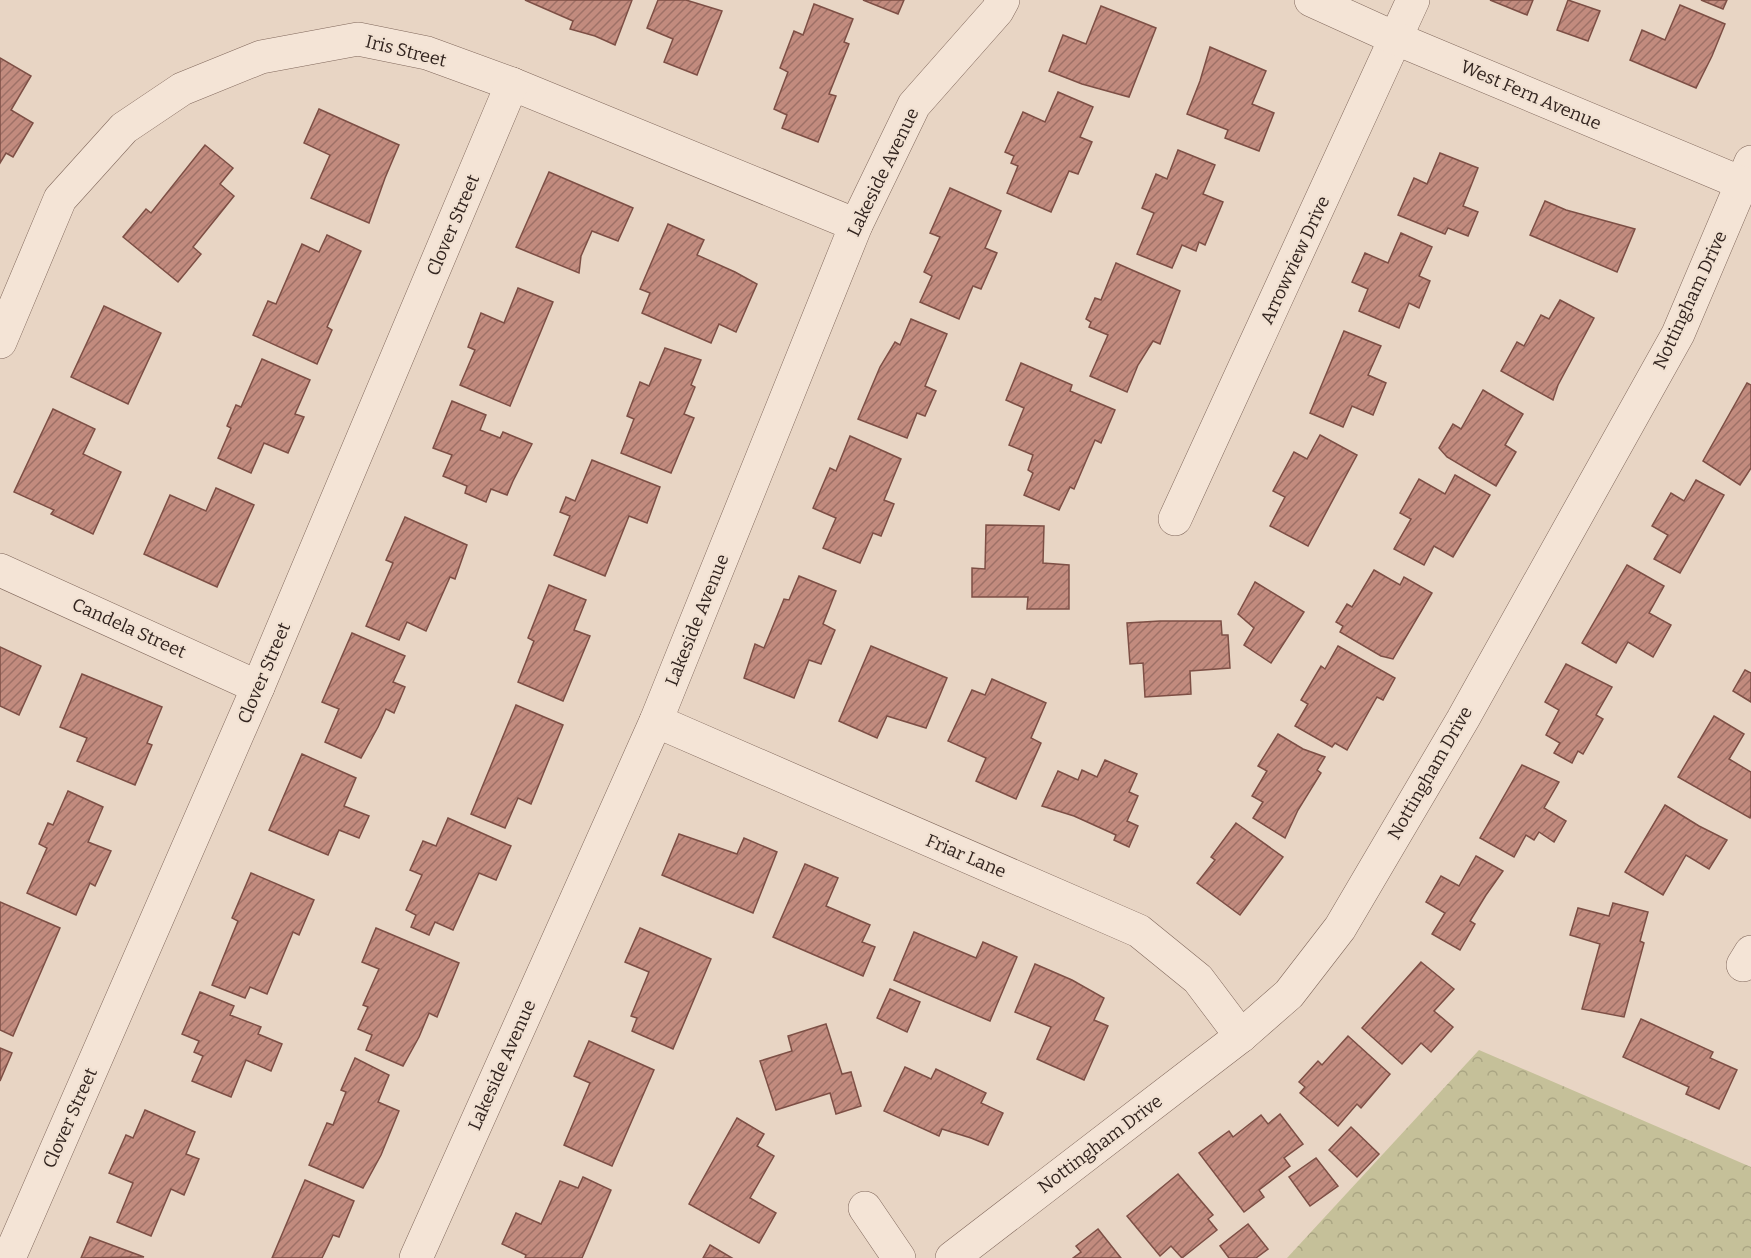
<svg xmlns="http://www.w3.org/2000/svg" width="1751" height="1258" font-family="Bitter,serif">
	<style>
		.park { fill: url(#park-crowns) }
		.building { fill: url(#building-hatch); stroke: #7d4f45; stroke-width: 1.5 }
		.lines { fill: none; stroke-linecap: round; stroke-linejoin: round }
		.minor-casing { stroke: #81685c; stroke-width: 34 }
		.tertiary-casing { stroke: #81685c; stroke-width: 34 }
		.minor { stroke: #f4e4d6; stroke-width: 33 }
		.tertiary { stroke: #f4e4d6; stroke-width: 33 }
		.labels { text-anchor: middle; stroke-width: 4.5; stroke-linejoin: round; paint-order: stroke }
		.street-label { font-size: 18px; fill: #32241f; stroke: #f1e1d2 }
	</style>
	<defs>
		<pattern id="park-crowns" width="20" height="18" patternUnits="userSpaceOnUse" patternTransform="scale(1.5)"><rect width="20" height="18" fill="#c5c099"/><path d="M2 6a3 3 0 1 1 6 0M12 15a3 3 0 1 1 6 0" fill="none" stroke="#aaa583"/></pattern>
		<pattern id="building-hatch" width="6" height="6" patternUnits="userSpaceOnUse" patternTransform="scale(1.5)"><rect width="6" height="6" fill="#c28b7e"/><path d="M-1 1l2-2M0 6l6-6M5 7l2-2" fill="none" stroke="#9e7167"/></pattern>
	</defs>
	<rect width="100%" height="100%" fill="#e8d5c4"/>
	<path class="park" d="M1479,1050l272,117v91h-464z"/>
	<g class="building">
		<path d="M525,0h107l-17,45 -20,-9 -25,-7 3,-8z"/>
		<path d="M658,0h28l36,11 -25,64 -33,-13 9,-23 -26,-11z"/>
		<path d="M863,0h41l-6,14z"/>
		<path d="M1490,0h43l-6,15z"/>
		<path d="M1568,0l32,11 -12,30 -31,-11z"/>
		<path d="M1701,0h26l-4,9z"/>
		<path d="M814,4l39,15 -9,23 5,2 -20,50 7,2 -18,46 -36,-14 5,-13 -13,-6 14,-37 -8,-4 14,-37 9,4z"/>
		<path d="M1680,5l45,19 -13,32 -16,32 -66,-28 12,-30 23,10z"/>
		<path d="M1101,6l55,22 -27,69 -47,-13 -33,-13 14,-36 23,9z"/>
		<path d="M1210,47l56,24 -14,33 22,9 -15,38 -34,-13 3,-8 -41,-16 13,-33z"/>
		<path d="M0,58l31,18 -20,34 22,13 -20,34 -7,-4 -6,10z"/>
		<path d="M1058,92l35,15 -13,30 12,5 -14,32 -9,-3 -18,41 -44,-19 11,-27 -7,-3 3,-7 -9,-4 18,-40 22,10z"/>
		<path d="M319,109l80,36 -14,33 -16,45 -58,-25 19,-43 -26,-12z"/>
		<path d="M205,145l28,23 -13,16 14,12 -41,51 8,7 -23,28 -55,-45 23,-28 5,4z"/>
		<path d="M1178,150l37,15 -12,29 20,8 -18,43 -6,-3 -3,9 -14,-6 -10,23 -35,-14 17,-41 -12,-5 14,-34 11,5z"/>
		<path d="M1440,153l38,15 -15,38 15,6 -10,24 -20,-8 -3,6 -47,-19 16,-37 13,6z"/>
		<path d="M549,172l84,36 -15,33 -26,-10 -11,25 -2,17 -63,-26z"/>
		<path d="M950,188l51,23 -16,37 12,5 -16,36 -8,-3 -14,33 -39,-17 12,-26 -8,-4 16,-35 -10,-4z"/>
		<path d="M1545,201l21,9 69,19 -18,43 -87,-37z"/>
		<path d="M668,224l36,16 -7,15 38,17 22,12 -21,48 -17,-8 -8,19 -69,-30 8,-20 -10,-4z"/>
		<path d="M1401,233l31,14 -13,29 11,5 -11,27 -10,-5 -10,25 -40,-17 9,-22 -16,-7 13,-29 23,10z"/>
		<path d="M327,235l34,16 -34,76 5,3 -15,34 -64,-29 15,-34 8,3 26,-60 17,8z"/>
		<path d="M1116,263l64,28 -20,53 -7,-3 -15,24 -11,27 -37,-16 18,-41 -19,-8 2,-5 -5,-3 9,-21 6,2z"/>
		<path d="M518,288l35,14 -43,104 -50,-21 15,-35 -7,-3 13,-34 23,10z"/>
		<path d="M1560,300l34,18 -36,67 -5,15 -52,-29 16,-29 7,4 17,-31 8,4z"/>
		<path d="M104,306l57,27 -33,71 -57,-27z"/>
		<path d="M911,319l36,15 -22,52 11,5 -11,25 -8,-3 -10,25 -49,-19 22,-52 15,-25 5,3z"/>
		<path d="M1344,331l37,15 -13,29 18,8 -13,32 -21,-9 -9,21 -33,-14z"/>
		<path d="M665,348l36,12 -10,25 4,2 -11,27 10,4 -23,55 -50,-20 13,-34 -7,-3 13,-34 9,4z"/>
		<path d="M262,359l48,21 -15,34 9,3 -16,36 -24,-10 -13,30 -33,-15 13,-30 -4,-2 9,-21 5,2z"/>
		<path d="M1021,363l51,22 -2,6 45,19 -14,33 -6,-3 -21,49 -4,-2 -11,23 -35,-15 9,-22 -5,-3 5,-15 -24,-10 15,-37 -18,-8z"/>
		<path d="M1747,383l4,2v83l-11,17 -37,-24z"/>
		<path d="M1483,390l40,24 -18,31 11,7 -20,34 -49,-29 -8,-9 14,-24 8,5z"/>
		<path d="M452,401l34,14 -6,15 20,8 3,-6 29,12 -19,37 -6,14 -16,-6 -5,13 -21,-9 2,-7 -24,-10 9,-21 -19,-7z"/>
		<path d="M53,409l42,20 -12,25 38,18 -28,62 -42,-20 3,-4 -40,-18z"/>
		<path d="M1320,435l37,20 -49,91 -38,-20 15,-29 -12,-6 21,-39 13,7z"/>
		<path d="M850,436l51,23 -17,41 10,4 -13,32 -8,-3 -13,30 -37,-15 13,-30 -23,-10 17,-40 6,3z"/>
		<path d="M592,460l68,27 -13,36 -18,-7 -24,60 -51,-21 16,-39 -10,-4 6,-15 9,4z"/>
		<path d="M1455,475l35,20 -37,62 -19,-11 -10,19 -30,-16 17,-30 -11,-6 19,-34 26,15z"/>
		<path d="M1696,480l28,15 -44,78 -26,-14 14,-24 -16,-9 19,-33 13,8z"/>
		<path d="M216,488l38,17 -37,82 -73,-33 26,-59 36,16z"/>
		<path d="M405,517l62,28 -12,34 -5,-2 -24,54 -19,-9 -8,18 -33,-14 27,-63 -7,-3z"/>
		<path d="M986,525l58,1 -1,37 26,2v44h-42l1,-12h-56v-29l13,1z"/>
		<path d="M1627,565l37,21 -15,27 22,12 -18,32 -25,-15 -12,21 -34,-20z"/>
		<path d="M1374,570l26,15 4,-8 28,16 -39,66 -12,-3 -41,-24 3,-6 -7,-4 11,-18 5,3z"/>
		<path d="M799,576l37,15 -13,33 12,6 -14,34 -12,-4 -15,38 -50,-20 11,-34 9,4 20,-49 5,1z"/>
		<path d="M1255,582l49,30 -33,51 -27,-18 10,-17 -16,-14z"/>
		<path d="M549,585l37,15 -12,30 16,6 -27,65 -45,-19 16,-41 -6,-3z"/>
		<path d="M1160,621h61l1,14h6l2,33 -40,3 1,23 -46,3 -2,-34 -13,1 -3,-41z"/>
		<path d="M352,633l53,23 -12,26 12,5 -11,26 -8,-4 -8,18 -17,31 -36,-16 14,-33 -17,-7z"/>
		<path d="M871,646l76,32 -21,50 -39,-12 -10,22 -38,-17z"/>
		<path d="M1338,646l57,32 -12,22 -6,-3 -30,53 -12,-7 -3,4 -37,-21 13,-22 -7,-4 20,-34 4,3z"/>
		<path d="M0,647l41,19 -22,49 -19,-9z"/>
		<path d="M1566,664l46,23 -16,28 7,4 -20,35 -5,-3 -6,12 -18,-10 6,-10 -14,-8 13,-25 -14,-8z"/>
		<path d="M1745,670l6,3v29l-18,-11z"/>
		<path d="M82,674l80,33 -15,36 5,2 -17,40 -58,-24 10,-23 -27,-11z"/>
		<path d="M992,679l54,24 -15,35 10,5 -25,56 -40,-18 10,-23 -38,-17 24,-51 13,5z"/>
		<path d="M516,705l47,20 -32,79 -13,-6 -13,30 -34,-14z"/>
		<path d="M1714,716l30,18 -15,25 22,13v43l-1,3 -72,-41z"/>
		<path d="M1278,734l25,15 22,8 -8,13 4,3 -23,37 -13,28 -32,-20 10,-16 -11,-6 15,-25 -9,-5z"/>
		<path d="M302,754l54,24 -12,28 25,10 -10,22 -20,-8 -11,25 -59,-25z"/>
		<path d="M1105,760l32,14 -8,18 9,4 -11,25 11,5 -9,21 -15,-7 2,-5 -42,-19 -32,-10 16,-35 20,9 4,-10 15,7z"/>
		<path d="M1522,765l37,17 -15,26 22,13 -12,21 -15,-10 -5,8 -8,-5 -12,22 -34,-19z"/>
		<path d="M68,791l35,16 -15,35 23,9 -16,35 -5,-3 -14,32 -49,-22 20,-45 -8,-4 9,-21 5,2z"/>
		<path d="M1665,805l34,21 28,14 -18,29 -23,-14 -23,40 -38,-23z"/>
		<path d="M448,818l63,28 -15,34 -17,-7 -26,57 -18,-8 -6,13 -18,-8 5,-12 -10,-5 16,-35 -12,-5 13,-29 13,5z"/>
		<path d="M1236,823l47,34 -43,58 -43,-32 18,-23 -4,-3z"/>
		<path d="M679,834l58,20 7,-16 33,14 -24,61 -91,-38z"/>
		<path d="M1476,856l27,15 -17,24 -16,26 5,3 -15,26 -28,-16 13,-21 -19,-11 15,-26 18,10z"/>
		<path d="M805,864l33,14 -12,28 44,19 -8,17 13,5 -12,29 -90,-39z"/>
		<path d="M251,873l63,27 -15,35 -6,-3 -26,62 -17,-7 -5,11 -33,-13 26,-64 -6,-3z"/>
		<path d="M0,902l60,26 -47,108 -13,-6z"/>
		<path d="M1613,903l35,9 -8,29 4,2 -20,74 -42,-8 18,-65 -30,-9 8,-27 31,8z"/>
		<path d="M376,928l83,35 -22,54 -8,-4 -10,24 -16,29 -37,-16 6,-15 -14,-6 10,-22 -5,-2 16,-36 -17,-7z"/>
		<path d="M640,928l71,31 -38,90 -41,-18 5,-13 -6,-2 18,-44 -24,-10z"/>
		<path d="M914,932l62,26 7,-16 34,15 -27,64 -96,-41z"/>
		<path d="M1421,962l33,27 -20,22 19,16 -22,25 -10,-9 -19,21 -40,-36z"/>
		<path d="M1035,964l37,16 32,18 -10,22 14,6 -24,54 -47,-21 14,-32 -36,-15z"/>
		<path d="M890,989l30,13 -13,30 -30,-14z"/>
		<path d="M200,992l34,14 -4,9 31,12 -3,7 24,10 -11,27 -25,-11 -15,37 -39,-16 11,-25 -9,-4 5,-11 -17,-7z"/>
		<path d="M1641,1019l72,33 -3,6 27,12 -18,39 -33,-15 3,-7 -66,-30z"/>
		<path d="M826,1024l16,50 9,-2 10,34 -25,8 -6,-21 -54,17 -16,-49 32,-10 -4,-15z"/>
		<path d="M1348,1036l42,38 -29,34 -4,-4 -19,22 -38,-33 5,-6 -6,-5 19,-21 4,4z"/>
		<path d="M589,1041l65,29 -42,96 -48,-21 26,-62 -16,-7z"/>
		<path d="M0,1048l12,5 -12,28z"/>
		<path d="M355,1058l34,17 -11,27 21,9 -18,44 -18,33 -54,-23 18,-42 6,2 13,-33 -5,-2z"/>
		<path d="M905,1067l26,12 5,-10 50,24 -5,10 22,10 -15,32 -17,-7 -29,-9 -3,7 -55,-25z"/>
		<path d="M145,1110l50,22 -9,22 13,5 -15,36 -13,-6 -20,47 -34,-14 16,-39 -24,-10 17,-38 7,3z"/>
		<path d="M1280,1114l23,30 -19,14 6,8 -31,24 5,7 -20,15 -45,-59 30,-22 4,6 28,-22 7,9z"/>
		<path d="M737,1118l27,16 -7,12 17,10 -24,42 26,15 -17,30 -70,-39z"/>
		<path d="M1351,1127l28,27 -22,23 -28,-27z"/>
		<path d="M1316,1158l22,28 -28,20 -21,-29z"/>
		<path d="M1178,1174l35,41 -5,4 9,11 -35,28 -11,-12 -11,10 -33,-40z"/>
		<path d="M583,1177l28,13 -29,68h-57l1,-3 -24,-11 14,-31 25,11 19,-43 18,7z"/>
		<path d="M305,1180l49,21 -15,36 -6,-2 -11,23h-50z"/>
		<path d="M1248,1224l20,25 -12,9h-27l-9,-12z"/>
		<path d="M1098,1229l23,29h-48l8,-6 -5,-6z"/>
		<path d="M90,1237l54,20 -63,1z"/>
		<path d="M710,1245l22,13h-29z"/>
	</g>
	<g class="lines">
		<g class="minor-casing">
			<g id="minor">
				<path d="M0,342l60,-143 64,-71 58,-39 79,-32 97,-18 69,14 85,31 344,141"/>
				<path d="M1175,519l238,-519"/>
				<path d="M0,570l258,117"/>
				<path d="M656,721l483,210 59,48 43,57"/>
				<path d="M1743,965l8,-13"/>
				<path d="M865,1208l34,50"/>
				<path d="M9,1258l249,-571 254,-603"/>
				<path d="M952,1258l289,-222 48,-42 51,-66 123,-209 215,-385 73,-172"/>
			</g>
		</g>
		<g class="tertiary-casing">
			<g id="tertiary">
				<path d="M1311,0l86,39 354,148"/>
				<path d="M416,1258l240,-537 200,-496 58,-120 83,-94 6,-11"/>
			</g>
		</g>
		<use href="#minor" class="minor"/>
		<use href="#tertiary" class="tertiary"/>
	</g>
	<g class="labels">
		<g class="street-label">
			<text transform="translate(406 51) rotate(14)" y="6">Iris Street</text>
			<text transform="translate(1531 95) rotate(23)" y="6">West Fern Avenue</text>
			<text transform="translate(883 172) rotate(-64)" y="6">Lakeside Avenue</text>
			<text transform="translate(453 225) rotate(-67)" y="6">Clover Street</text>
			<text transform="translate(1295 260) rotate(-65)" y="6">Arrowview Drive</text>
			<text transform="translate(1690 300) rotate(-65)" y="6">Nottingham Drive</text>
			<text transform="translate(697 620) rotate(-68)" y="6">Lakeside Avenue</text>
			<text transform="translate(129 628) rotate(24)" y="6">Candela Street</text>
			<text transform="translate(264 673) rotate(-67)" y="6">Clover Street</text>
			<text transform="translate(1430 773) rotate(-60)" y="6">Nottingham Drive</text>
			<text transform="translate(966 856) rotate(23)" y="6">Friar Lane</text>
			<text transform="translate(502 1065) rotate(-66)" y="6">Lakeside Avenue</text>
			<text transform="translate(70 1118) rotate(-66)" y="6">Clover Street</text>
			<text transform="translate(1100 1144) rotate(-37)" y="6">Nottingham Drive</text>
		</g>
	</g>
</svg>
